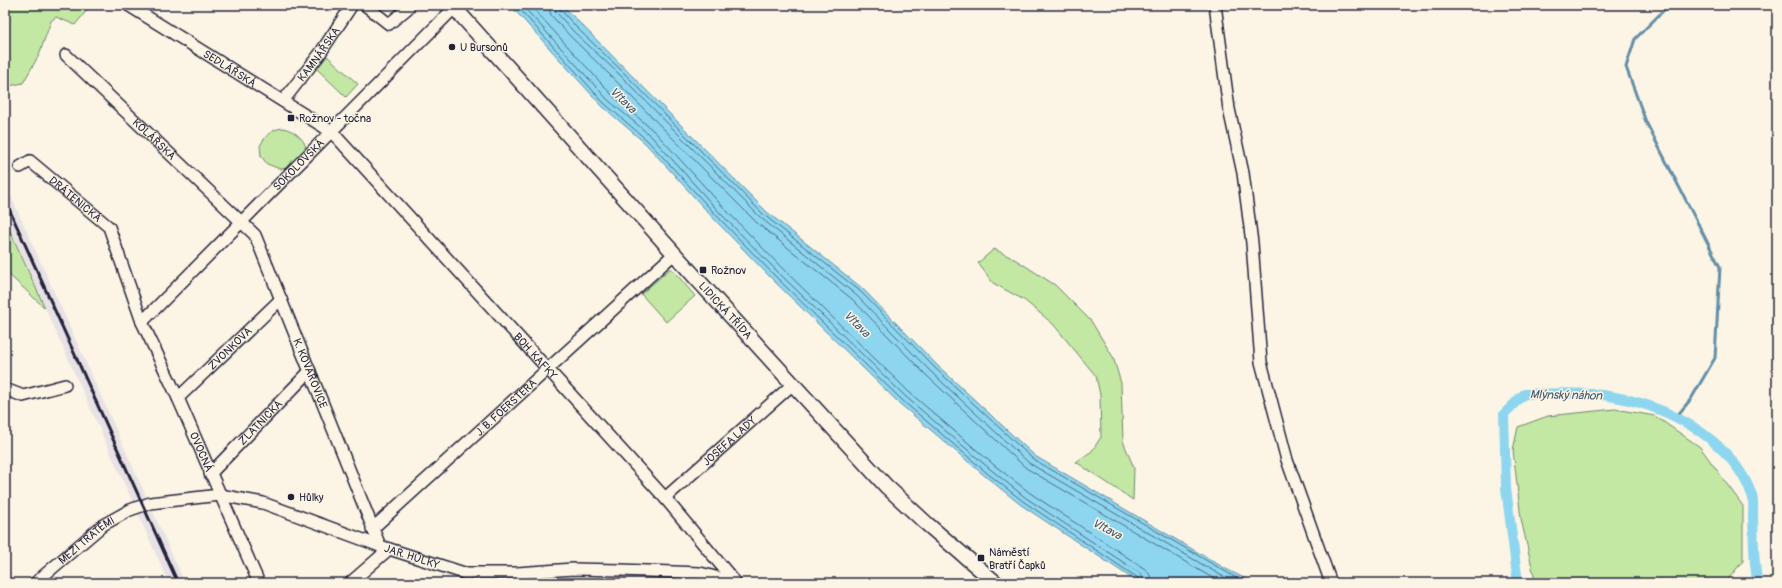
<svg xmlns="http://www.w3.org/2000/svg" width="1782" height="588" font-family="Pangolin,sans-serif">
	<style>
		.built { fill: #e9e2e5 }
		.green { fill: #c2e8a3; stroke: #72856f }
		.water { fill: #8ed6ef; stroke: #638ea7 }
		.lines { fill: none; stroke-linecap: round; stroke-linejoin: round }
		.shore { stroke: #4d6a83; stroke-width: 1 }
		.stream { stroke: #638ea7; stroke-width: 3 }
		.canal { stroke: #8ed6ef; stroke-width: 10 }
		.minor-casing { stroke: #22223b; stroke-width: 14 }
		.tertiary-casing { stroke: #22223b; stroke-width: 17 }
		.minor { stroke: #fcf5e5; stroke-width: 11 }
		.tertiary { stroke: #fcf5e5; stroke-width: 14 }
		.rail { stroke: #22223b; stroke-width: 3 }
		.poi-dot { fill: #22223b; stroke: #fcf5e5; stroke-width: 1.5 }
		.labels { text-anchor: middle; stroke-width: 3; stroke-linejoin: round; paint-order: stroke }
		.poi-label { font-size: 11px; fill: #22223b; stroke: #fcf5e5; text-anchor: start }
		.street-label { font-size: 11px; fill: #22223b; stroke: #fcf5e5 }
		.water-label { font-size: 12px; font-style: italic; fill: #425871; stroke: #fcf5e5 }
	</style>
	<rect width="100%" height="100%" fill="#fcf5e5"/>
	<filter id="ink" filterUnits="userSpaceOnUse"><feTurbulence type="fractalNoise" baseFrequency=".025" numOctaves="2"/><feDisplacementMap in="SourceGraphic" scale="8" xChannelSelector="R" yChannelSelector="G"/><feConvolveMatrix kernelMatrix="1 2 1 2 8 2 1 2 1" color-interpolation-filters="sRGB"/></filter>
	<g filter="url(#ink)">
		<path class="built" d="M5,183l97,215 83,185h-16l-141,-313 -23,-51z"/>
		<g class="green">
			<path d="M5,5h86l-16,20 -19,-8 -5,4 -12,34 -16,28 -18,4z"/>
			<path d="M327,56l31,28 -12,13 -29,-28z"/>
			<path d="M283,128c10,2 25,12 23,25l-18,15 -8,1 -13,-5 -6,-8 -1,-10c5,-10 11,-17 23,-18z"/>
			<path d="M5,220l40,88 -40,-37z"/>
			<path d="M994,249l22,11 39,25 36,36 22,36 8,26 2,58 11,27 -1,32 -57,-38 16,-11 9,-14 -1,-42 -4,-19 -43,-52 -29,-24 -31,-17 -15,-20z"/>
			<path d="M671,268l24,28 -29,26 -25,-28z"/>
			<path d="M1615,409l40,7 45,31 43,59v55l-18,22h-191v-7l-13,-57 -8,-69 5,-23 30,-11z"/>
		</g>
		<path class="water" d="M510,5h52l205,207 95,76 74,76 99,92 191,113 28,14h-115l-118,-78 -36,-29 -85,-72 -127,-124 -59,-61 -68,-75 -44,-38z"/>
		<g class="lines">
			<g class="shore">
				<path d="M516,5l88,98 44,38 69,75 59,61 127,124 84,72 37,29 114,76 2,5"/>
				<path d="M522,5l86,95 44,37 68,76 59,60 127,124 84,72 36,29 115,76 4,9"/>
				<path d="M530,5l82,90 44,38 69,76 58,60 127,124 84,72 36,28 115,76 5,6 1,8"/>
				<path d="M548,5l3,10 18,20 45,44 143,144 95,76 74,76 100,93 195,115"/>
				<path d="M554,5l2,7 17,19 46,43 142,144 95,77 74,76 99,92 205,120"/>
				<path d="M559,5l1,4 17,19 45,43 142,144 96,76 74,76 99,92 212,124"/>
			</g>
			<path class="stream" d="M1669,5l-34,34 -9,28 20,55 74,145 -5,91 -24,41 -15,18"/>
			<path class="canal" d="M1518,583l-12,-95 -2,-74 20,-20c26,-1 53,-2 79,1 59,8 127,41 149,100 2,7 1,15 1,22 1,20 0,47 5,66"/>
			<g class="minor-casing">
				<g id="minor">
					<path id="s1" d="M128,5l204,127 333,366 70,84"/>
					<path d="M365,5l24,19 19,-16"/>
					<path d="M1215,5l14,104 14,64 9,70 9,119 26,98 44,123"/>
					<path id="s2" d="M66,55l189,180 125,311"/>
					<path id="s3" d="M283,101l36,-46 33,-50"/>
					<path id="s4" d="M20,167l10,-6 79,66 33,95 36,76 81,185"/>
					<path id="s5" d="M142,322l312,-314"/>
					<path d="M5,389l18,7 42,-11"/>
					<path id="s6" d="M178,398l103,-99"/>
					<path id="s7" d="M210,474l100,-103"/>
					<path id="s8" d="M665,498l128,-114"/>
					<path id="s9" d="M372,529l302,-275"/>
					<path id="s10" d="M35,583l68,-58 27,-15 20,-7 70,-8 43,8 117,43 84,27h53l56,-4 47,1 80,3 35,9"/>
					<path d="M350,583l39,-34"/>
				</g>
			</g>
			<g class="tertiary-casing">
				<g id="tertiary">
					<path id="s11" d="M452,5l244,273 190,208 41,38 69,59"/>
				</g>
			</g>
			<use href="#minor" class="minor"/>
			<use href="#tertiary" class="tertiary"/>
			<path class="rail" d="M5,200l173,383"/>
		</g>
	</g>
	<g class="poi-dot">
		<circle cx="452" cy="47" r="4"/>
		<rect x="287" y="114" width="8" height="8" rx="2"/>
		<rect x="699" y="266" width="8" height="8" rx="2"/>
		<circle cx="291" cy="497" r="4"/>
		<rect x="977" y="554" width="8" height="8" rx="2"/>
	</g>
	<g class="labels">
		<g class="poi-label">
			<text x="460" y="51">U Bursonů</text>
			<text x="299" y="122">Rožnov - točna</text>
			<text x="711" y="274">Rožnov</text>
			<text x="299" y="501">Hůlky</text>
			<text x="989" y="556">Náměstí<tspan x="989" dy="13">Bratří Čapků</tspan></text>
		</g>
		<g class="street-label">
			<text dy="4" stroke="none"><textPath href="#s3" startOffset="59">KAMNÁŘSKÁ</textPath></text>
			<text dy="4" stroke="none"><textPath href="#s1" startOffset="120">SEDLÁŘSKÁ</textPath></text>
			<text dy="4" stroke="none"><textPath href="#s2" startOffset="122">KOLÁŘSKÁ</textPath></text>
			<text dy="4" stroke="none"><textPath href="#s5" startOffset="222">SOKOLOVSKÁ</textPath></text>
			<text dy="4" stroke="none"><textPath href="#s4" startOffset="71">DRÁTENICKÁ</textPath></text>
			<text dy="4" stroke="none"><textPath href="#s11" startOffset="410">LIDICKÁ TŘÍDA</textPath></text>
			<text dy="4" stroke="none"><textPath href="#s6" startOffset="72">ZVONKOVÁ</textPath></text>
			<text dy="4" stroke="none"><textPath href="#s1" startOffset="543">BOH. KAFKY</textPath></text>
			<text dy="4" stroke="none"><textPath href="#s2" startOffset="410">K. KOVAŘOVICE</textPath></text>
			<text dy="4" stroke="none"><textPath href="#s9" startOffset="181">J. B. FOERSTERA</textPath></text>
			<text dy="4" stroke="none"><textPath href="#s7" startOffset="72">ZLATNICKÁ</textPath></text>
			<text dy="4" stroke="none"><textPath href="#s8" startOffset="86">JOSEFA LADY</textPath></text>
			<text dy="4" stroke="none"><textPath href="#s4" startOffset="358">OVOCNÁ</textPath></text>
			<text dy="4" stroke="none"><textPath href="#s10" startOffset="67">MEZI TRATĚMI</textPath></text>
			<text dy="4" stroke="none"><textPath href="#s10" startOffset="414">JAR. HŮLKY</textPath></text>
		</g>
		<g class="water-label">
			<text transform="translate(623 100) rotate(44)" y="4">Vltava</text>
			<text transform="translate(857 324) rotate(45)" y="4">Vltava</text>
			<text transform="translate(1566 395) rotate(1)" y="4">Mlýnský náhon</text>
			<text transform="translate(1107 529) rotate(28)" y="4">Vltava</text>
		</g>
	</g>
	<rect width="1782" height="588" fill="none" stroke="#fcf5e5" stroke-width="20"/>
	<rect x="10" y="10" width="1762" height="568" fill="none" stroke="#22223b" stroke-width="1.5" filter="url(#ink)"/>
</svg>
